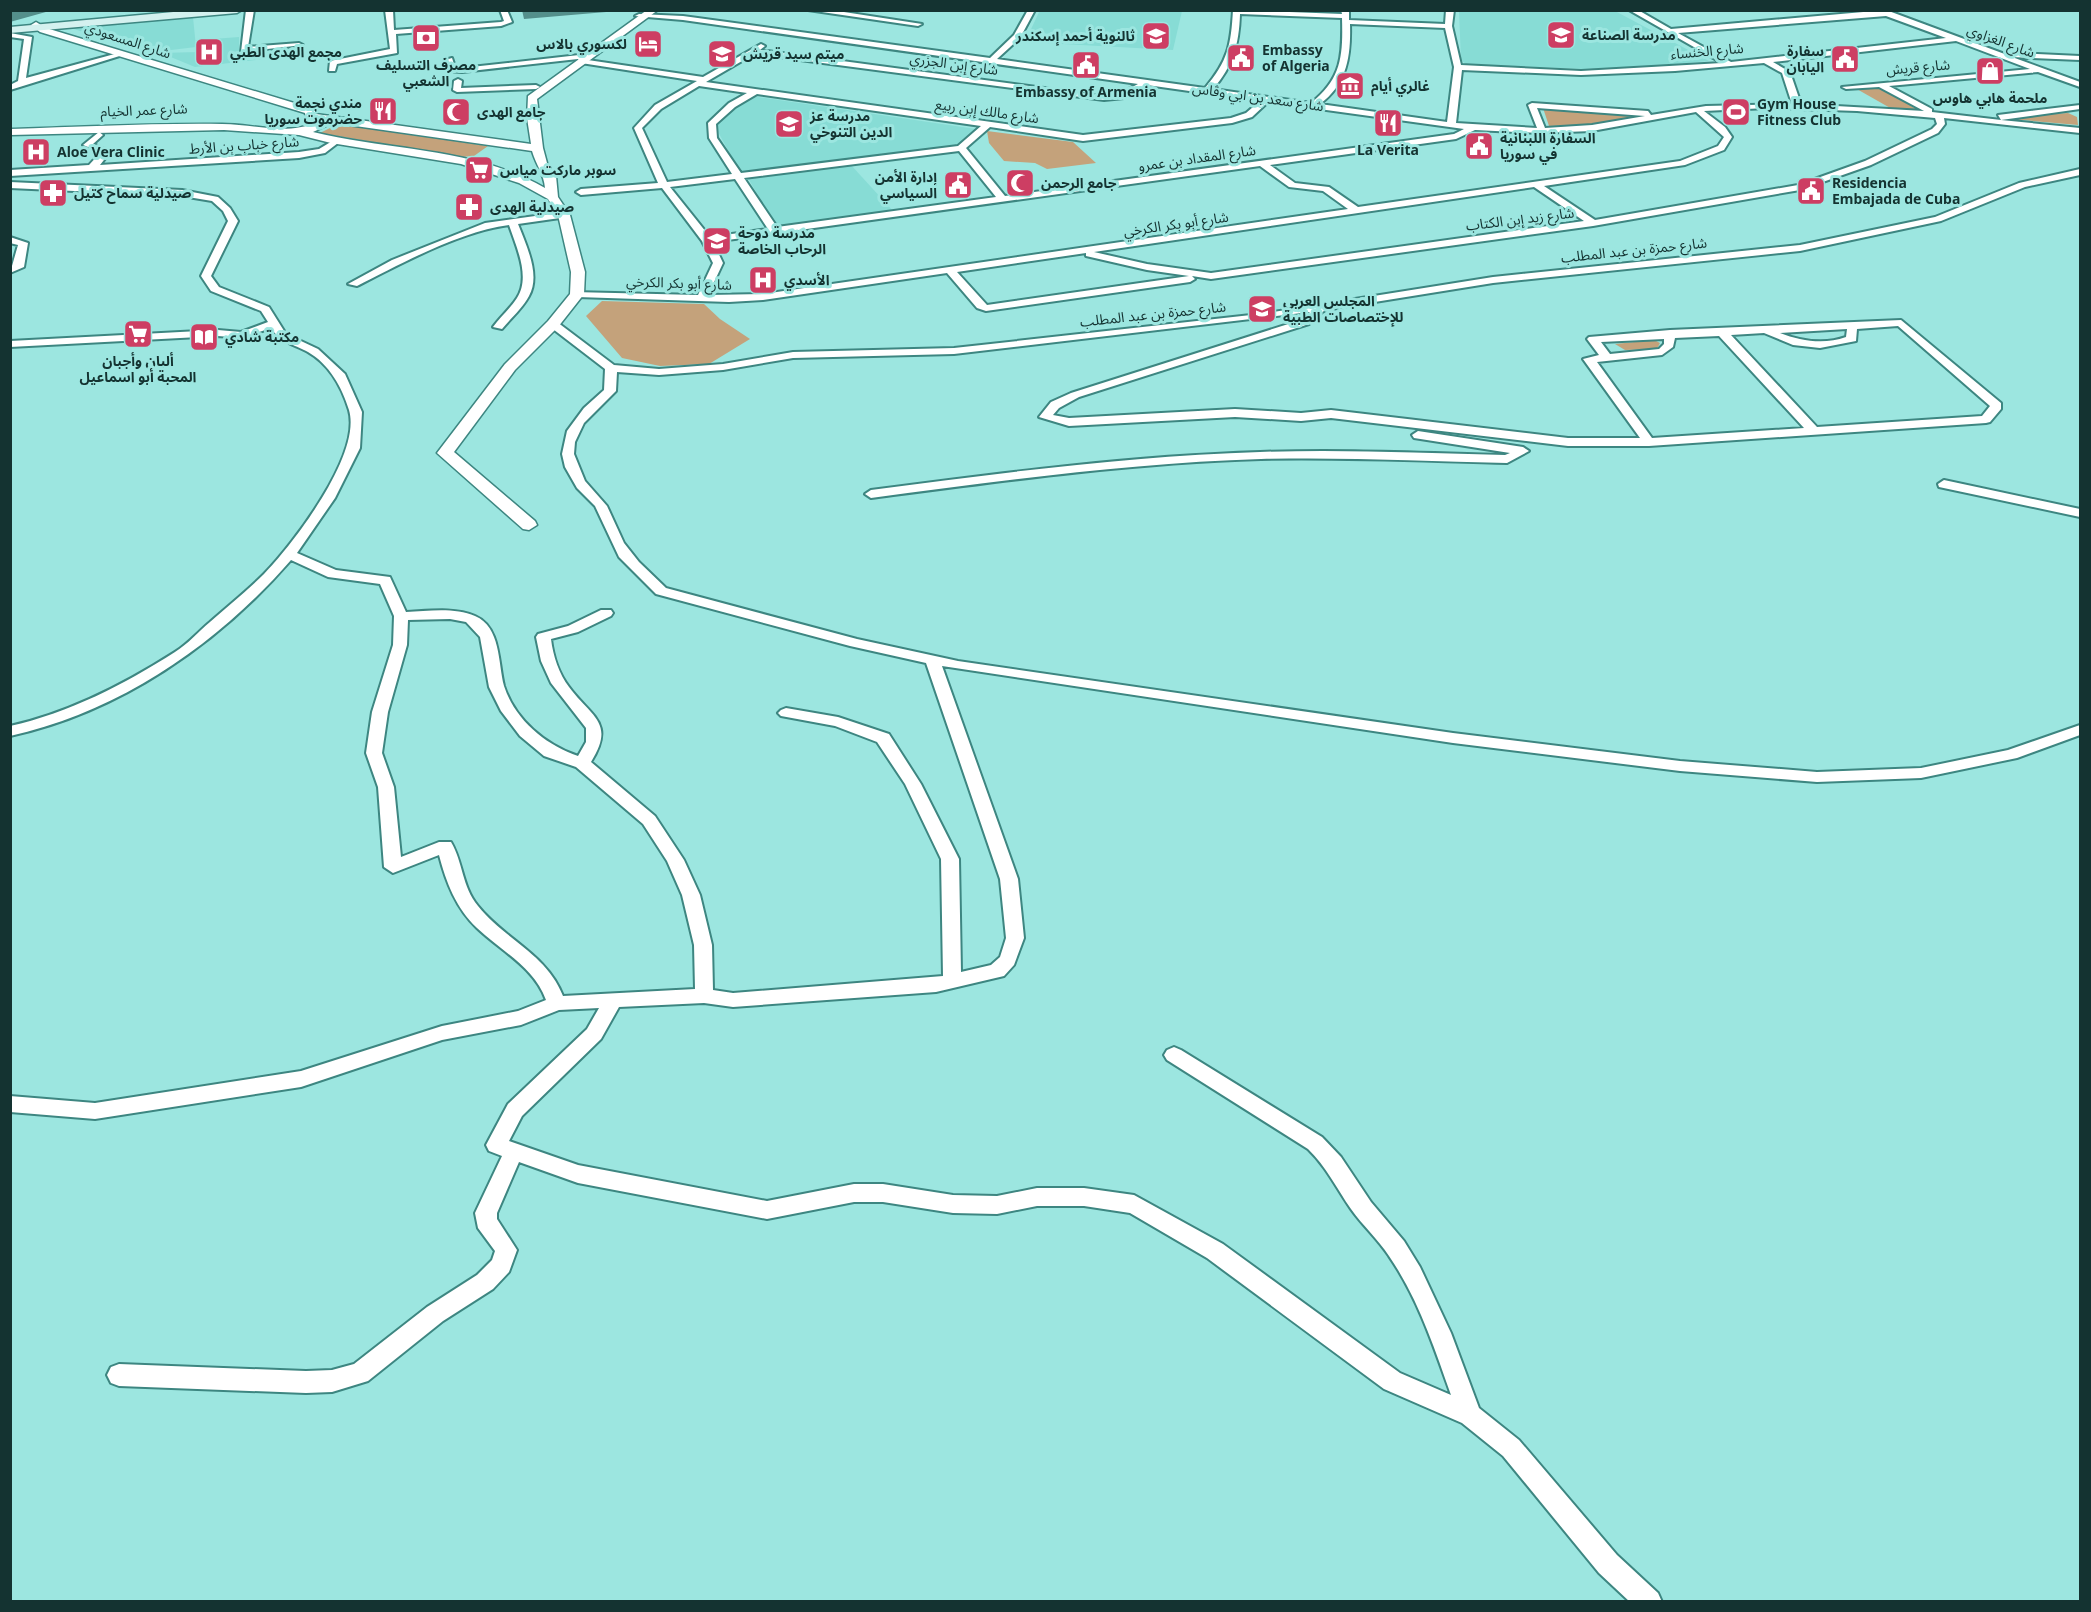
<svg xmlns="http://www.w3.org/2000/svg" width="2091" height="1612" font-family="'Noto Sans','Noto Sans Arabic',sans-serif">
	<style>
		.built { fill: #87dcd5 }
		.green { fill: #c4a27b }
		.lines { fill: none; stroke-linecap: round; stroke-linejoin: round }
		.minor-casing { stroke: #3d8681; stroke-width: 4 }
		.tertiary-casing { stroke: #3d8681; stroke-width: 3 }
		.secondary-casing { stroke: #3d8681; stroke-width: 3 }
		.minor { fill: #fff; fill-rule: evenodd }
		.tertiary { fill: #fff; fill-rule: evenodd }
		.secondary { fill: #d4f1ef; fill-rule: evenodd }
		.shaded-wall { fill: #548f8b }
		.labels { text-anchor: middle; stroke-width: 6; stroke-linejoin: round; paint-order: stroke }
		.far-poi-label { font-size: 14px; font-weight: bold; fill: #143331; stroke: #9ce6e0; text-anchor: start }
		.far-street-label { font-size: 14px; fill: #143331; stroke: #9ce6e0 }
	</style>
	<rect width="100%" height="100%" fill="#9ce6e0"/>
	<g class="built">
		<path d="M1040,10h142v1l-9,39 -148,-8z"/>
		<path d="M1459,11h156l94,50 -100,9 -143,-6 -5,-4z"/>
		<path d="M193,17l3,30 -50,6 -81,-27z"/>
		<path d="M239,37v16l27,-1 -1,7 -70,8 -34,-14 37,-1 1,-12z"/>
		<path d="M751,96l225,33 -18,17 -217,28 -24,-44 2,-12z"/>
		<path d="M851,165l42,46 -117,16 -28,-49z"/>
	</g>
	<g class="green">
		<path d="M1877,86l46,27 -31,-4 -37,-21z"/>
		<path d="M1543,108l98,8 -55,9 -37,1z"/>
		<path d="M2068,113l9,4 1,8 -67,-6v-2z"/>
		<path d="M338,124l150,22 -14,10 -14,1 -140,-24z"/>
		<path d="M987,131l86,11 23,21 -49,6 -12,-6 -31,-2 -15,-18z"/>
		<path d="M602,301l102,3 16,15 30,20 -41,25 -49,2 -38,-8 -36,-42z"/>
		<path d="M1654,340l6,3 -3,6 -32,1 -10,-6z"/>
	</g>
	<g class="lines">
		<g class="minor-casing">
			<g id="minor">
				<path d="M246,10h8l-6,37 51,-4 4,2 -62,7z"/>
				<path d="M385,10h8l1,20 107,-8 3,-1 -4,-11h7l5,12 -11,4 -105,8 1,19 -60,11 -2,7h-6l1,-10 60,-12z"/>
				<path d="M808,10h23l91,14 -4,2z"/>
				<path d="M1028,10h7l-15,28 -23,21 208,29c23,-27 26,-43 28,-78l109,4 -1,-4h8v10l96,4 1,-14h8l-2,16 9,39 120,6 141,-8 -93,-53h9l33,19 215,-19 124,46 3,-3 67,3v4l-68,-3 68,25v5l-42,-15 -149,14 43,23v3l69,8 -3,-5 82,-10v4l-79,11 79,8v5l-136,-15 1,6 -7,9 -67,32 -71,25 -207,36 -382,53 -19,-3 3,3 -5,3 -204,29 -9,-3 -30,-35 -184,27 -34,2 -152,-5 -4,-1v-4l125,3 15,-32 -11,-22 -40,-53 -81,7 -5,-3 5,-3 77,-6 -24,-55 21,-23 42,-24 -116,-18 -3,-4 -116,13 -13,-1 -4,-11 7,-2 3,9 7,1 117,-13 4,2 -2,2 122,18 58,-33 4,2 -5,4 344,46 15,-2 19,-10 -455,-64 -48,-4 4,-2 44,2 307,42 24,-23zM1240,14l102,4c1,37 0,61 -31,85l-98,-14c20,-23 26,-44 27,-75zM1886,16l60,22 -215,24 -53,-29zM1350,24l95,4 9,39 -7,55 -127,-18c27,-20 31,-48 30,-80zM1956,41l74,28 -188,18 4,2 33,-2 45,24 -123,-7 -11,-32 -17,-10zM754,54l350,46 20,-2 23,-13 113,16 -14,12 -15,5 -148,17 -377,-53zM1764,63l18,10 10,31 -86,2 -55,9 -3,-4 -116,-8 -4,2 9,23 -81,-5 6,-53 119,5 94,-4zM699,86l48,7 -18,10 -21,20 1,15 23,36 -65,8 -25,-54 19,-19zM757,94l224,32 -23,20 -217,27 -24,-35 -1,-14 19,-17zM1268,102l196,27 -10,5 -449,62 -39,-48 24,-21 93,14 149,-18 20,-6zM1537,108l108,8 -53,9 -47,3zM1767,108l90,3 78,7 2,6 -5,5 -67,32 -67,24 -203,35 -51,-34 141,-21 39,-15 8,-13 -7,-10 -21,-16zM1696,112l28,25 -6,9 -38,15 -322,46 -29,-20 -34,-4 -25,-18 186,-26 19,-9 64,3 53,-2zM959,151l37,46 -219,30 -33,-49zM1260,166l29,21 34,4 25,18 -585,85 -55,1 15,-32 -10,-21zM735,179l33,50 -58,8 -40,-50zM1534,187l50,34 -373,52 -64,-9 -53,-12zM1086,253v3l61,14 42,6 -202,29 -30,-33z"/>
				<path d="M10,33l22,4 -6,41 96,-26 4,2 -116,36v-5l8,-4 6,-42 -14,-2z"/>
				<path d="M458,79l4,2 -1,7 75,-3 4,2 -4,2 -79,3 -4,-2 1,-9z"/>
				<path d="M99,132l4,3 -10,9 18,7 -11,14 199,-13 20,-3 15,-9 4,3 -13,10 -26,5 -289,18v-6l79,-5 12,-13 -18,-7z"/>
				<path d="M2080,169v6l-55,12 -84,34 -141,30 -307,32 -168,27 -16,14 -230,73 -20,11 -6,7 16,3 166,-9 66,4 30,-3 237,28h72l-57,-79 16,-4 -12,-16 2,-2 81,-7 231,-10 100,83v6l-11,13 -4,1 -337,23h-81l-237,-28 -30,3 -66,-4 -166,9 -30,-9 12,-15 20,-9 230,-73 9,-8 -356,42 -161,4 -70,12 -64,5 -42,-3 -1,19 -32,32 -9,19 -1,12 11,27 22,25 17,37 15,19 27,26 191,51 101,22 495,72 227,28 137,11 104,-4 87,-18 72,-25v10l-63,23 -96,20 -104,4 -137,-11 -227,-28 -511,-77 76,213 6,59 -10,27 -10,11 -68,16 -203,15 -29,-4 -85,4 -18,32 -79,77 -13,25 69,24 189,36 87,-17h29l70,11 44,1 40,-8h47l50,7 89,49 177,129 51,22c-17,-48 -33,-97 -62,-139 -11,-17 -26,-30 -38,-47 -14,-20 -25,-43 -43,-60l-141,-89 -3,-5 3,-5 7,-3 7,3 141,87 19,20 30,45 33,39 16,26 31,66 28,75 40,32 98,115 41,38 4,9h-32l-31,-29 -96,-117 -41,-33 -78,-34 -177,-131 -77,-45 -46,-7h-47l-40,8 -44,-1 -70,-11h-29l-87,17 -189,-36 -59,-21 -22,51v6l20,31 -8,22 -16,17 -50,32 -75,60 -36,11 -26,1 -187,-7 -8,-3 -4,-8 4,-8 8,-3 187,7 26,-1 22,-6 73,-57 50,-32 15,-15 3,-9 -17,-23 -3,-15 27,-57 -13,-5 -3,-6 22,-41 79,-75 12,-21 -40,2 -38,15 -79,15 -141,47 -206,32 -85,-7v-16l85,7 206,-32 141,-45 76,-15 28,-11c-12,-33 -45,-49 -69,-72 -21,-20 -31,-46 -38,-73l-46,18 -9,-6 -6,-80 -12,-34 6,-41 21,-67 1,-29 -14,-32 -52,-7 -37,-17c-73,84 -171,152 -281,176v-10c59,-13 115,-42 165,-74 13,-8 23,-20 35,-30 18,-16 37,-31 54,-48 30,-31 98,-120 85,-164 -7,-23 -20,-46 -41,-58 -15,-8 -28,-10 -37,-24l-29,10 -24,-2 -208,11v-6l208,-11 23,2 27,-10 -7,-11 -50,-20 -10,-15 27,-55 -5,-10 -11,-10 -30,-5 -172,-8v-6l172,8 36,7 12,11 8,13 -27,55 8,11 50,20 17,27 32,15 27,25 17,38 -2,36 -25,50 -38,55 39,17 54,7 16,35c22,-1 49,-5 69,4 26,11 23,47 29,70 11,34 42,59 74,70l8,-14v-14l-35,-45 -10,-22 -5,-24 2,-3 30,-8 33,-16h10l2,3 -2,3 -33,16 -27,7c2,17 8,35 18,48 22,30 47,35 22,75l64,54 29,44 16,35 12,50 1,45 20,3 210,-17 -2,-117 -36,-75 -28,-42 -42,-16 -54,-10 -3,-3 3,-3 5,-2 52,9 51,17 32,50 38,75 2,113 30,-7 9,-8 6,-19 -6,-59 -74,-216 -76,-17 -194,-52 -37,-37 -24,-51 -18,-18 -12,-21 -3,-13 5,-23 17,-23 20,-18 1,-21 -56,-43v-4h8l57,43 45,4 64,-5 70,-12 161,-4 306,-34 233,-37 307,-32 135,-28 84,-34zM1898,326l92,80 -8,10 -165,11 -86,-92 33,-2 29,12 27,3 36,-7 1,-12zM1847,329l-1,8c-22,8 -45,4 -66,-4zM1719,336l85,92 -152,10 -55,-76 65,-7 11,-8 2,-9zM1664,339v5l-5,5 -49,5 -9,-12zM450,619l16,3 14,15 9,50 12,24 19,25 24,20 32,11 67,57 24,37 15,34 12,50 1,44 -132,7c-16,-42 -59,-57 -85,-90 -16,-19 -15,-44 -27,-64h-12l-38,15 -7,-70 -12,-34 6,-41 19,-67 1,-25z"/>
				<path d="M564,212l3,1v4l-49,7c8,21 23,51 11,72 -7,13 -18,22 -27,33l-9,-2c7,-10 17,-18 24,-29 14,-21 -1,-52 -8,-73 -48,6 -109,39 -152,61l-9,-2 44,-24 93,-37z"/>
				<path d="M10,237l18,6 -4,24 -14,6 8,-28 -8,-2z"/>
				<path d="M1418,431l105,16 6,4 -22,12c-82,-2 -164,-6 -246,-4 -131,4 -261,22 -390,39l-6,-4 6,-4c129,-17 259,-34 389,-38 81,-3 163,1 245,3l5,-2 -96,-15 -2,-3z"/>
				<path d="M1944,480l136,29v8l-141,-30 -1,-3z"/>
			</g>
		</g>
		<g class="tertiary-casing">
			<path id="tertiary" d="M647,10h11l-121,89 6,49 4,15 9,13 2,21 12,18 15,57 -1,22 -26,33 -43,43 -61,82 81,69 2,4 -8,5 -6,-1 -86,-76 68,-89 43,-43 22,-27 1,-22 -13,-57 -10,-16 -29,-16 -58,-19 -130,-21 -32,-8 -75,-5 -214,5v-6c71,-2 141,-6 212,-5 32,0 64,12 95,-2l-11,-4 -1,-5 -265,-81 -9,-7 5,-3 10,6 268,81 2,5 215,30 -4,-26 1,-22zM327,122l205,29c4,14 12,23 13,37 -71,-41 -155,-37 -232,-56l13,-6z"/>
		</g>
		<g class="secondary-casing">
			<path id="secondary" d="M195,10h47l-5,3 -227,20v-6z"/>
		</g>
		<use href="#minor" class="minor"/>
		<use href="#tertiary" class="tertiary"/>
		<use href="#secondary" class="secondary"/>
	</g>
	<g class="shaded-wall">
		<path d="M10,10h43l-43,12z"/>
		<path d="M522,10h96v1l-94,8z"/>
	</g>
	<defs>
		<g id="school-square" transform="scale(1.5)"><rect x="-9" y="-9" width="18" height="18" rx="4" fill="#cd3e63" stroke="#9ce6e0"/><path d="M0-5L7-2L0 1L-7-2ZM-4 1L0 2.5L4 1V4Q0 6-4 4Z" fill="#fff"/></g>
		<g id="bank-square" transform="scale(1.5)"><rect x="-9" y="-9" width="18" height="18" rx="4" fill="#cd3e63" stroke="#9ce6e0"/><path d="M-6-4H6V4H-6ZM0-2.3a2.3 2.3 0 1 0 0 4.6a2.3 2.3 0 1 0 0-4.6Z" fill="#fff"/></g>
		<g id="hotel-square" transform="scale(1.5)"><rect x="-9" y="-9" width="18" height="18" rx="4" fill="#cd3e63" stroke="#9ce6e0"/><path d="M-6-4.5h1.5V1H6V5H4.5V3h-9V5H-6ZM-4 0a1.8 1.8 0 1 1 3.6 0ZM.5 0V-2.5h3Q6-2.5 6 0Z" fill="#fff"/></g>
		<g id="hospital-square" transform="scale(1.5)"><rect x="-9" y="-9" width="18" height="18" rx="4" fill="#cd3e63" stroke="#9ce6e0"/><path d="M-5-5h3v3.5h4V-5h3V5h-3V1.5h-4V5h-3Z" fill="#fff"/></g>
		<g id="civic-square" transform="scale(1.5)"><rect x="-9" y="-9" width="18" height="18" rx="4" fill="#cd3e63" stroke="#9ce6e0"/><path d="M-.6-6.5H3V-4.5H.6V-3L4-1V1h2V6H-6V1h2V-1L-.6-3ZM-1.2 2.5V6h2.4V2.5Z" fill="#fff"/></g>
		<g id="shop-square" transform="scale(1.5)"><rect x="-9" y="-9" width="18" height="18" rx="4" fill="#cd3e63" stroke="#9ce6e0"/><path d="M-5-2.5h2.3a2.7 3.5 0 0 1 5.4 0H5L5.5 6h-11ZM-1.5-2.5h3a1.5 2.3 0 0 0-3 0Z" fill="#fff"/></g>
		<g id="museum-square" transform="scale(1.5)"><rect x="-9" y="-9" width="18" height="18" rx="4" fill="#cd3e63" stroke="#9ce6e0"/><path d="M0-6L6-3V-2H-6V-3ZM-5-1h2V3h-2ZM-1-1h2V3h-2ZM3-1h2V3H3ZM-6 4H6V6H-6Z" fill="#fff"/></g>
		<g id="restaurant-square" transform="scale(1.5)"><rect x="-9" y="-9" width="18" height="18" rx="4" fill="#cd3e63" stroke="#9ce6e0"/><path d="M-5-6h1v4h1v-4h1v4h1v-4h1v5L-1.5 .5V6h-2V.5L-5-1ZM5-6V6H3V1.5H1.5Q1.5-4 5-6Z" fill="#fff"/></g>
		<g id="mosque-square" transform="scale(1.5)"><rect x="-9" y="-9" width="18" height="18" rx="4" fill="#cd3e63" stroke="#9ce6e0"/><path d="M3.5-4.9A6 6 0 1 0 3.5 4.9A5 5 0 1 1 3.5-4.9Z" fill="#fff"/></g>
		<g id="stadium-square" transform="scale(1.5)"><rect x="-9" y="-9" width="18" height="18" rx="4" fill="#cd3e63" stroke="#9ce6e0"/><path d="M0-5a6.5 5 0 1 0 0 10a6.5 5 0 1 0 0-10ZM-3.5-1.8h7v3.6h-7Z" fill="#fff"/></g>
		<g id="supermarket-square" transform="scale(1.5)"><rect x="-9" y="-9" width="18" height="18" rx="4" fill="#cd3e63" stroke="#9ce6e0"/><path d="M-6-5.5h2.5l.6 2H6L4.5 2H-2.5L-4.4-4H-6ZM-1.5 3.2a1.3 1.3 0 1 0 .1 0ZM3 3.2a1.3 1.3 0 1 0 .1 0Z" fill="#fff"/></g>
		<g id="pharmacy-square" transform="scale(1.5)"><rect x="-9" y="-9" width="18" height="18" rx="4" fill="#cd3e63" stroke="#9ce6e0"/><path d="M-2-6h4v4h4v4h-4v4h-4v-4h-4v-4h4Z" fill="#fff"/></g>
		<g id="university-square" transform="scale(1.5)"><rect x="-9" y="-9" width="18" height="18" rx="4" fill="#cd3e63" stroke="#9ce6e0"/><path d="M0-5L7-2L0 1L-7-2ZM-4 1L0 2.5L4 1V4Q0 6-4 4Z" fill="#fff"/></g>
		<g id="library-square" transform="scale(1.5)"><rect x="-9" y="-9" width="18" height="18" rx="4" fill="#cd3e63" stroke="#9ce6e0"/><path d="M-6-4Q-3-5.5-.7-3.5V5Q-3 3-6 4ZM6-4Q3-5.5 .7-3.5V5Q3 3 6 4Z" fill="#fff"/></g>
	</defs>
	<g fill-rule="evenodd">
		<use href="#school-square" x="1561" y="35"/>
		<use href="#school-square" x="1156" y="36"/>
		<use href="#bank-square" x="426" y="38"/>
		<use href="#hotel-square" x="648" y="44"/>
		<use href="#hospital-square" x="209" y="52"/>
		<use href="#school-square" x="722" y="54"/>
		<use href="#civic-square" x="1241" y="58"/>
		<use href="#civic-square" x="1845" y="59"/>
		<use href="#civic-square" x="1086" y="65"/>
		<use href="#shop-square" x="1990" y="71"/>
		<use href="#museum-square" x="1350" y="86"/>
		<use href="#restaurant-square" x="383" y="111"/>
		<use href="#mosque-square" x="456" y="112"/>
		<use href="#stadium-square" x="1736" y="112"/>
		<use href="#restaurant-square" x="1388" y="123"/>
		<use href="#school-square" x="789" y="124"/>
		<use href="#civic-square" x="1479" y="146"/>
		<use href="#hospital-square" x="36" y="152"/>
		<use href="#supermarket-square" x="479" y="170"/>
		<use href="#mosque-square" x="1020" y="183"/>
		<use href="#civic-square" x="958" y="185"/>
		<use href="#civic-square" x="1811" y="191"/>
		<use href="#pharmacy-square" x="53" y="193"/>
		<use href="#pharmacy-square" x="469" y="207"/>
		<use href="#school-square" x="717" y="241"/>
		<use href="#hospital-square" x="763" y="280"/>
		<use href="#university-square" x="1262" y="309"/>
		<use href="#supermarket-square" x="138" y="334"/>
		<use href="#library-square" x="204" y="337"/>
	</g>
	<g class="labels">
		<g class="far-poi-label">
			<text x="1582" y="40">مدرسة الصناعة</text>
			<text x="1135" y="41" text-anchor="end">ثالنوية أحمد إسكندر</text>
			<text x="627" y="49" text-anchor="end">لكسوري بالاس</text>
			<text x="1262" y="55">Embassy<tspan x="1262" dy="16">of Algeria</tspan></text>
			<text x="1824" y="56" text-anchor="end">سفارة<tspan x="1824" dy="16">اليابان</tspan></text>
			<text x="230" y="57">مجمع الهدى الطبي</text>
			<text x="743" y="59">ميتم سيد قريش</text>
			<text x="426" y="70" text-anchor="middle">مصرف التسليف<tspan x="426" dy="16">الشعبي</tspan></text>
			<text x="1371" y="91">غالري أيام</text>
			<text x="1086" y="97" text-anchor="middle">Embassy of Armenia</text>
			<text x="1990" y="103" text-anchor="middle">ملحمة هابي هاوس</text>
			<text x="362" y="108" text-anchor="end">مندي نجمة<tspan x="362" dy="16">حضرموت سوريا</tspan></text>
			<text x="1757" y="109">Gym House<tspan x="1757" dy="16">Fitness Club</tspan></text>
			<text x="477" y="117">جامع الهدى</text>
			<text x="810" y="121">مدرسة عز<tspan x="810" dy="16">الدين التنوخي</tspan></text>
			<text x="1500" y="143">السفارة اللبنانية<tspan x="1500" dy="16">في سوريا</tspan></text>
			<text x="1388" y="155" text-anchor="middle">La Verita</text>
			<text x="57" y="157">Aloe Vera Clinic</text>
			<text x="500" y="175">سوبر ماركت مياس</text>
			<text x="937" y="182" text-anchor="end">إدارة الأمن<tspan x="937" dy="16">السياسي</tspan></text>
			<text x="1041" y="188">جامع الرحمن</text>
			<text x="1832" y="188">Residencia<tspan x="1832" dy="16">Embajada de Cuba</tspan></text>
			<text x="74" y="198">صيدلية سماح كتيل</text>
			<text x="490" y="212">صيدلية الهدى</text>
			<text x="738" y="238">مدرسة دوحة<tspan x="738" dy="16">الرحاب الخاصة</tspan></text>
			<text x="784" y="285">الأسدي</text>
			<text x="1283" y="306">المجلس العربي<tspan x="1283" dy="16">للإختصاصات الطبية</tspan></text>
			<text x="225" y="342">مكتبة شادي</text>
			<text x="138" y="366" text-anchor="middle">ألبان وأجبان<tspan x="138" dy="16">المحبة أبو اسماعيل</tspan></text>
		</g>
		<g class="far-street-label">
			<text transform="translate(128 40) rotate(18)" y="5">شارع المسعودي</text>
			<text transform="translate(2001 41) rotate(20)" y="5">شارع الغزاوي</text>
			<text transform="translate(1707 51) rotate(-5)" y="5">شارع الخنساء</text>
			<text transform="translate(954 64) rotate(8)" y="5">شارع إبن الجزري</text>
			<text transform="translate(1918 67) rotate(-5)" y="5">شارع قريش</text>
			<text transform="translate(1258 97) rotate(8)" y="5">شارع سعد بن ابي وقاس</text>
			<text transform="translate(144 110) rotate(-2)" y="5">شارع عمر الخيام</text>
			<text transform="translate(987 111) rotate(8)" y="5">شارع مالك إبن ربيع</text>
			<text transform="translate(244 145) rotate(-4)" y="5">شارع خباب بن الأرط</text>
			<text transform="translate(1197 158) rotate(-8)" y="5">شارع المقداد بن عمرو</text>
			<text transform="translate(1520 219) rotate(-7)" y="5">شارع زيد إبن الكتاب</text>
			<text transform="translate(1176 224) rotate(-8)" y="5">شارع أبو بكر الكرخي</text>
			<text transform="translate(1634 250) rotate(-6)" y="5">شارع حمزة بن عبد المطلب</text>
			<text transform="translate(679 283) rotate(2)" y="5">شارع أبو بكر الكرخي</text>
			<text transform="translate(1153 314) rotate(-6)" y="5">شارع حمزة بن عبد المطلب</text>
		</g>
	</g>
	<rect width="2091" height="1612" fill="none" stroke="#143331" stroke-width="24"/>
</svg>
